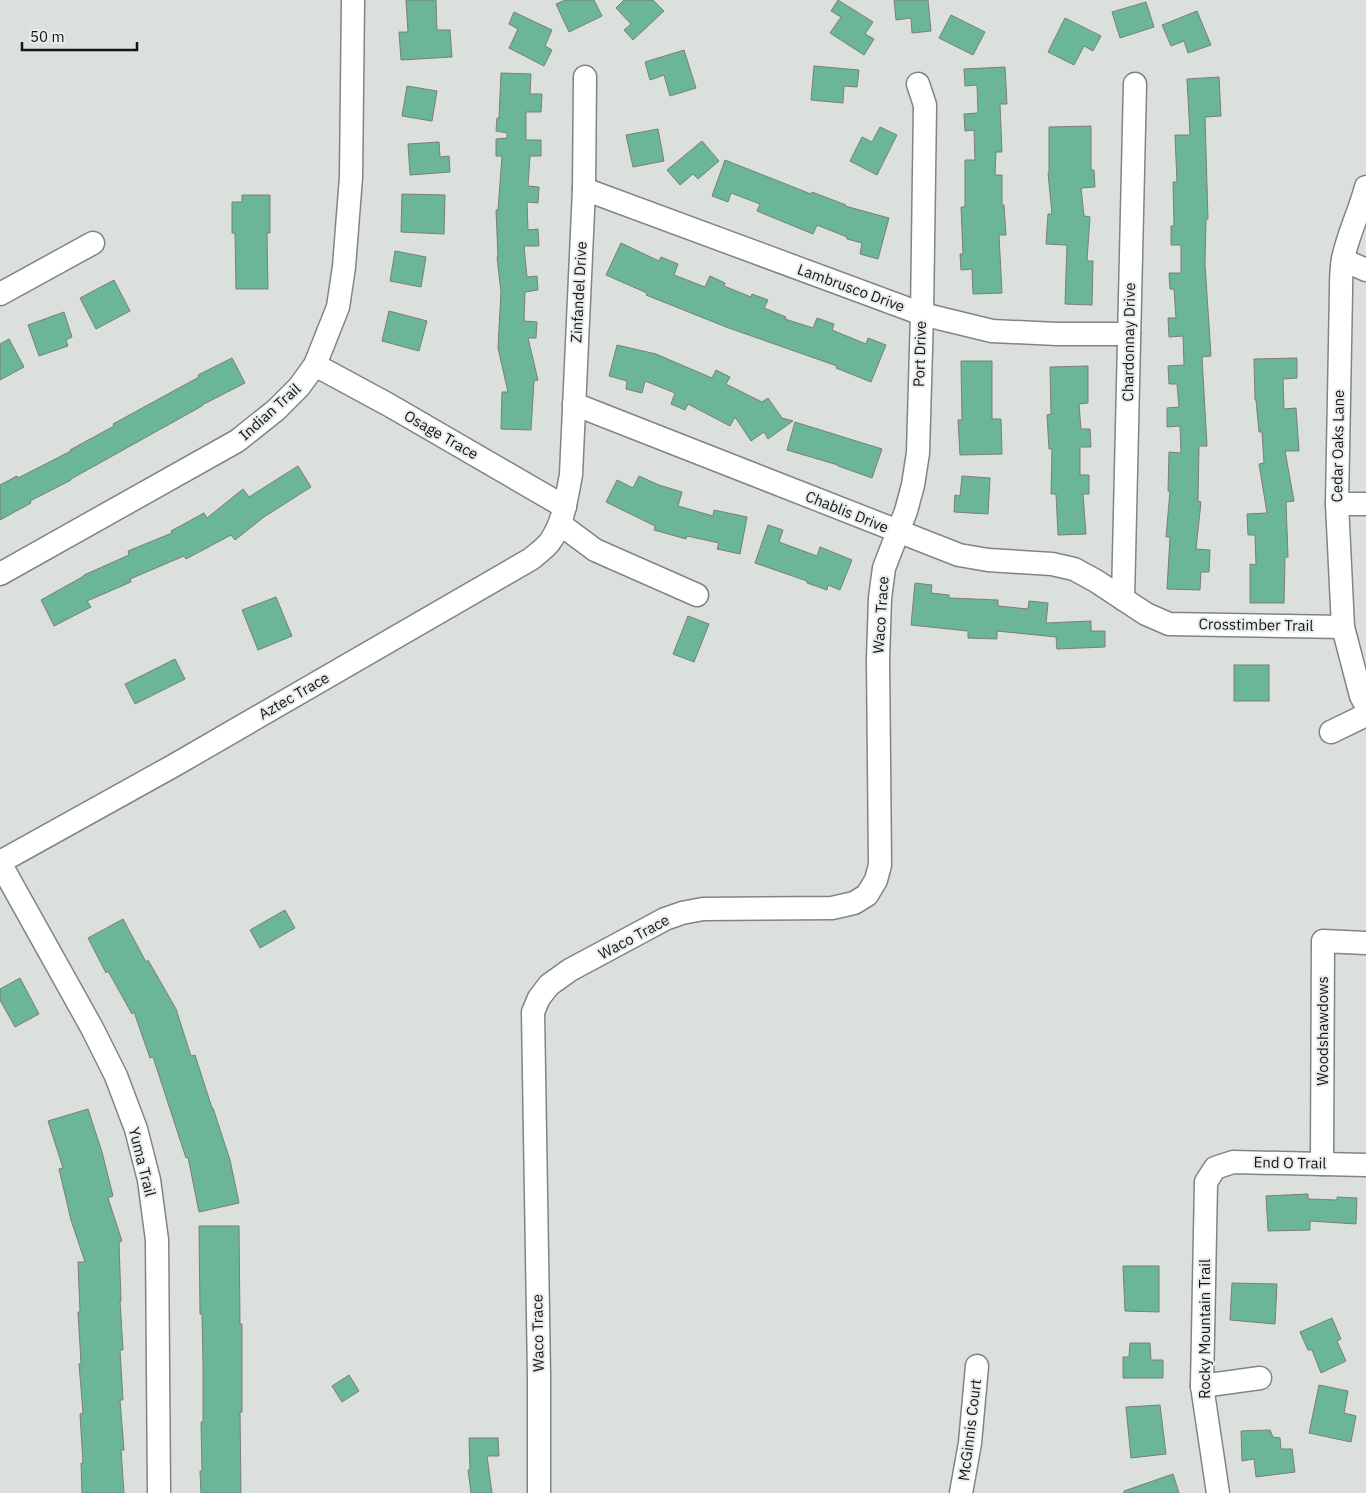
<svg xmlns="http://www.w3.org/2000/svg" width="1366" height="1493" font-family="'IBM Plex Sans',sans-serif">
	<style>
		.building { fill: #6bb696; stroke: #7a7e7c }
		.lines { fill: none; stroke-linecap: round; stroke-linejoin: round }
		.minor-casing { stroke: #808583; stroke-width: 25 }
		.minor { stroke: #fff; stroke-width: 22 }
		.labels { text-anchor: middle; stroke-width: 4; stroke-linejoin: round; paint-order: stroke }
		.street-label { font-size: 15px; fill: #131514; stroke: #e8edea }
	</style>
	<rect width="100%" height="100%" fill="#dbe0dd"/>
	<g class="building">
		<path d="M406,0h30l1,30h13l2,27 -51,3 -2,-28h9z"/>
		<path d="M565,0h29l8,16 -33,16 -13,-28z"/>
		<path d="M624,0h29l11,11 -31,29 -9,-10 7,-6 -15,-16z"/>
		<path d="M838,0l35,22 -8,12 9,5 -10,16 -34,-22 11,-16 -10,-6z"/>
		<path d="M894,0h34l3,31 -19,2 -1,-15 -15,2z"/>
		<path d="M1146,2l8,25 -34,11 -8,-26z"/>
		<path d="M1197,11l14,34 -23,8 -4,-12 -13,5 -9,-21z"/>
		<path d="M514,12l38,18 -7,16 7,4 -8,16 -35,-18 9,-19 -9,-5z"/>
		<path d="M951,15l34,17 -12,23 -34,-17z"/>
		<path d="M1065,18l36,18 -8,15 -9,-5 -10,19 -26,-13z"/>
		<path d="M684,50l12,38 -26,8 -6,-21 -14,5 -5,-18z"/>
		<path d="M814,66l45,4 -2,17 -13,-1 -1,17 -32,-3z"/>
		<path d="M1005,67l2,37h-7l2,48h-6l-1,23h7v30h2l2,30h-7l3,58 -29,1 -1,-25 -11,1 -1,-16h3l-2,-47h4v-47h10l-1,-30 -9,1 -1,-17 14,-1 -1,-28 -12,1 -1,-17z"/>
		<path d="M501,73l30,1 -1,20h12l-1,18h-15v28h15v16h-11l-2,30 11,1 -1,16 -11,-1 1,28 10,-1 1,17h-15l3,31 10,-1 1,14 -13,2 -1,29 13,1 -1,16h-8l10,42 -4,1 -3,49 -30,-1 1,-37h6l-10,-44 3,-56 -4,-35h1l-2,-47h2l4,-54h-6v-17l11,-1v-5l-11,-2 1,-13h2z"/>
		<path d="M1219,77l2,39 -16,1 3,102h-2l-1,45 6,92 -9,1 5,89h-8l-1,55 3,1 -5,47 14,1 -1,22h-8l-1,18 -33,-1 3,-52h-4l4,-46h-2l1,-39 12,1 -1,-27 -13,1v-19l12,-1 -2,-23h-8l-1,-18 16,-1 -1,-29 -14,1 -1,-19h8l-2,-29h-4l-1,-16h12v-28h-10v-19h3l-1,-44h4l-2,-47h15l-3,-56z"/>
		<path d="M407,86l30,5 -5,30 -30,-5z"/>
		<path d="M1091,126v44h3l1,17 -14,1 3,28 6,1 -3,44h6l-1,44 -27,-1 2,-59 -21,-1 2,-30h4l-4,-41h1v-46z"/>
		<path d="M880,127l17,8 -20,40 -27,-14 12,-24 10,5z"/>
		<path d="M658,129l6,32 -31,6 -7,-32z"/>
		<path d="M702,141l17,20 -21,18 -5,-5 -13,11 -13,-15z"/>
		<path d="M439,142l1,15 9,-1 1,16 -40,3 -2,-31z"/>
		<path d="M725,160l86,34 1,-2 34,13 -1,1 44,12 -11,41 -18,-5 2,-11 -15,-4v-2l-30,-12 -4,9 -56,-23 3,-7 -29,-11 -3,9 -16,-6z"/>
		<path d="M402,194l43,1 -1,39 -43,-2z"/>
		<path d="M242,195h28v38h-3l1,56h-32l-1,-56h-3v-31h10z"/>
		<path d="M621,243l38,18 2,-4 17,7 -4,11 31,12 5,-11 15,7 -1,3 27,11 1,-3 16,6 -4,8 22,9 -1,2 28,9 4,-10 17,6 -2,6 34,14 2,-6 18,7 -15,37 -35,-14 1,-2 -111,-39 -80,-32 1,-2 -41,-18z"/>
		<path d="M395,251l31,6 -5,30 -31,-6z"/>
		<path d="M114,280l16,31 -34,18 -16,-31z"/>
		<path d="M389,311l38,10 -8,30 -37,-10z"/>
		<path d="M64,312l8,25 -6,3 2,6 -29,10 -11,-31z"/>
		<path d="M9,339l15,28 -24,13v-36z"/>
		<path d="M617,345l39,9 56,24 4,-8 14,7 -4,7 36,18 6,-4 14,20 11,3 -25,18 -4,-7 -13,9 -16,-24 -5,9 -42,-22 -3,6 -14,-6 4,-11 -30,-12 -3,12 -16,-4 1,-8 -18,-5z"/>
		<path d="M232,358l13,25 -43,22v1l-131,73v1l-41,21 1,2 -31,17v-35l17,-9 1,2 53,-27 -1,-1 44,-24 -1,-2 86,-47 -1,-2z"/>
		<path d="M1297,358v20l-14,1 1,30 12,-1 3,43h-14l9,50 -8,1 2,55h-3l-1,46h-34v-39l6,1 -1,-30h-7l-1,-21 20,-1 -8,-49 5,-1 -2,-31h-3l-3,-32h-1l-1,-41z"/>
		<path d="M961,361h31v58h9l1,35 -42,1 -2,-35h4z"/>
		<path d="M1088,366v37l-9,1 2,25h9l1,18h-11v28h9v19h-6l3,40 -28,1 -2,-41h-5l1,-45h-3l-2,-34 4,-1 -1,-47z"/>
		<path d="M795,422l87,27 -10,29 -34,-12v-1l-51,-15z"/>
		<path d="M298,466l13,21 -47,30 -29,23 -4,-5 -45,24 -2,-3 -54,23 1,3 -44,19 4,6 -37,19 -13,-26 43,-24v-1l45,-20 -1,-4 44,-18 -1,-2 33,-18 3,5 36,-29 6,8z"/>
		<path d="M639,476l20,9 23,7 -4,14 35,10 1,-6 33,7 -7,37 -23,-5 2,-6 -32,-7 -1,3 -32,-9 1,-4 -49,-24 11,-22 16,8z"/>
		<path d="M962,476l28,2 -2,36 -34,-2 1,-17 5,1z"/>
		<path d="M768,525l15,5 -4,12 38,14 3,-9 32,13 -12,30 -12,-5 -1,5 -20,-7v-2l-52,-18z"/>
		<path d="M915,583l17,2 -1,8 18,2v3l49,2v6l30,3 1,-8 19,2 -2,20 45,-2v10h14v16l-48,2 -1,-12 -59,-6v8l-29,-1v-7l-57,-6z"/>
		<path d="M276,597l16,39 -34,14 -16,-40z"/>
		<path d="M688,616l21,8 -15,38 -21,-8z"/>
		<path d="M175,659l10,20 -50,25 -10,-20z"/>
		<rect x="1234" y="665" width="35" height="36"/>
		<path d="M285,910l10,18 -35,20 -10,-18z"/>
		<path d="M123,919l23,43 2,-2 28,49 15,47 4,-1 17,53h1l17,52 9,43 -40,9 -11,-55 -2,1 -33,-101 -3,1 -16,-46 -2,2 -24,-43 -2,2 -18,-35z"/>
		<path d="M20,978l19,36 -24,13 -15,-27v-11z"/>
		<path d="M88,1109l14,43 11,44 -5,2 14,43 -3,1 2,59h-1l3,49h-3l3,50h-3l4,50h-3l3,43h-42l-1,-30h2l-3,-49 3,-1 -4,-49 2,-1 -3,-51h2l-2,-50h7l-14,-42 -12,-51 4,-1 -15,-47z"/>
		<path d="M1308,1194v5l29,1v-3l20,1 -1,26 -46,-3v9l-42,1 -2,-35z"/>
		<path d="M199,1226h40l1,98h2v88h-2l1,81h-40l-1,-22h2l-1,-49h2v-59l-1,-49h-2z"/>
		<path d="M1123,1266h36v46l-34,-1z"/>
		<path d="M1232,1283l45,1 -2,40 -45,-4z"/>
		<path d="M1332,1318l9,21 -4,2 9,20 -25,12 -9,-23h-4l-8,-18z"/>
		<path d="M1130,1343h20l1,17h12v18h-40v-21h6z"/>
		<path d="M349,1375l10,16 -17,11 -10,-16z"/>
		<path d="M1319,1385l29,6 -4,22 12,3 -5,26 -42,-9z"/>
		<path d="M1160,1405l6,49 -35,4 -5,-51z"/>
		<path d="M1270,1430l3,7 7,1 1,11h11l3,23 -39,5 -2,-18 -12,2 -1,-30z"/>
		<path d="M469,1438h29l1,18h-12l5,37h-21l-3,-23h2z"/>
		<path d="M1173,1474l6,19h-55v-2z"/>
	</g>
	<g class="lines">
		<g class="minor-casing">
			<g id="minor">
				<path d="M1366,187c-6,24 -18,47 -23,72 -2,10 -2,21 -2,32l-4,213 6,123 18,69 5,9"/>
				<path d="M584,189l338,125 70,17 65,3h72"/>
				<path d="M1343,260l23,10"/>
				<path d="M0,294l93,-51"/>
				<path d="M315,365l74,40 176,102"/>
				<path d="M574,404l385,151 29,5 64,4 22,5 22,12 50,33 23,10 174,3"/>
				<path d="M1337,504h29"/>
				<path d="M560,524l35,26 102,45"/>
				<path d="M0,574l237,-133 39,-31 23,-23 16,-22 23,-58 6,-40 7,-90 2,-177"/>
				<path d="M1123,599l12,-515"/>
				<path d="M1331,732l35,-17"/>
				<path d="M0,862l173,-96 358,-207c6,-5 13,-10 18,-16 15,-20 17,-44 22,-68l13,-286 1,-112"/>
				<path d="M0,863l92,165 24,48 20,53 13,51 8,60 2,253"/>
				<path d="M1322,1164l1,-223 43,2"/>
				<path d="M1202,1386l58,-8"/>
				<path d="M539,1493v-118l-6,-363 6,-14 10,-13 21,-15 95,-51 17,-6 21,-4 129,-1 22,-5 13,-8 9,-15 4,-15 -2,-206 2,-61 4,-30 22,-57 7,-26 5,-32 4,-139 3,-209 -7,-21"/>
				<path d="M961,1493l9,-50 7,-77"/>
				<path d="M1218,1493l-16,-107 4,-204 9,-14 18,-6 133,3"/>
			</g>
		</g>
		<use href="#minor" class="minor"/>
	</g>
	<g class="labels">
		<g class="street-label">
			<text transform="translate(851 288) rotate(20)" y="5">Lambrusco Drive</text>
			<text transform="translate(579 292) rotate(-87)" y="5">Zinfandel Drive</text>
			<text transform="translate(1129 342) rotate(-89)" y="5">Chardonnay Drive</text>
			<text transform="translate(920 354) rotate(-88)" y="5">Port Drive</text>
			<text transform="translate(270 412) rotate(-42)" y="5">Indian Trail</text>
			<text transform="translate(441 435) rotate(30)" y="5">Osage Trace</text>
			<text transform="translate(1338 446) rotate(-89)" y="5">Cedar Oaks Lane</text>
			<text transform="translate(847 512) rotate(22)" y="5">Chablis Drive</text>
			<text transform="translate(881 615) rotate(-86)" y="5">Waco Trace</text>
			<text transform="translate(1256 625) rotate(1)" y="5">Crosstimber Trail</text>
			<text transform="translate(294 696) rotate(-30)" y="5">Aztec Trace</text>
			<text transform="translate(634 937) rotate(-28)" y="5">Waco Trace</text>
			<text transform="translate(1323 1031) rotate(-90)" y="5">Woodshawdows</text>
			<text transform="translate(142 1162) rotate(76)" y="5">Yuma Trail</text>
			<text transform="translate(1290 1163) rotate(1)" y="5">End O Trail</text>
			<text transform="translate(1205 1329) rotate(-90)" y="5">Rocky Mountain Trail</text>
			<text transform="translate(538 1333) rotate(-91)" y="5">Waco Trace</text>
			<text transform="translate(970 1430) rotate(-83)" y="5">McGinnis Court</text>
		</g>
	</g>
	<path d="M22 42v8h115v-8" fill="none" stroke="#131514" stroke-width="2.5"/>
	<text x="30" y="42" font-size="15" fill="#131514" stroke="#e8edea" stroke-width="4" paint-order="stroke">50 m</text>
</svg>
